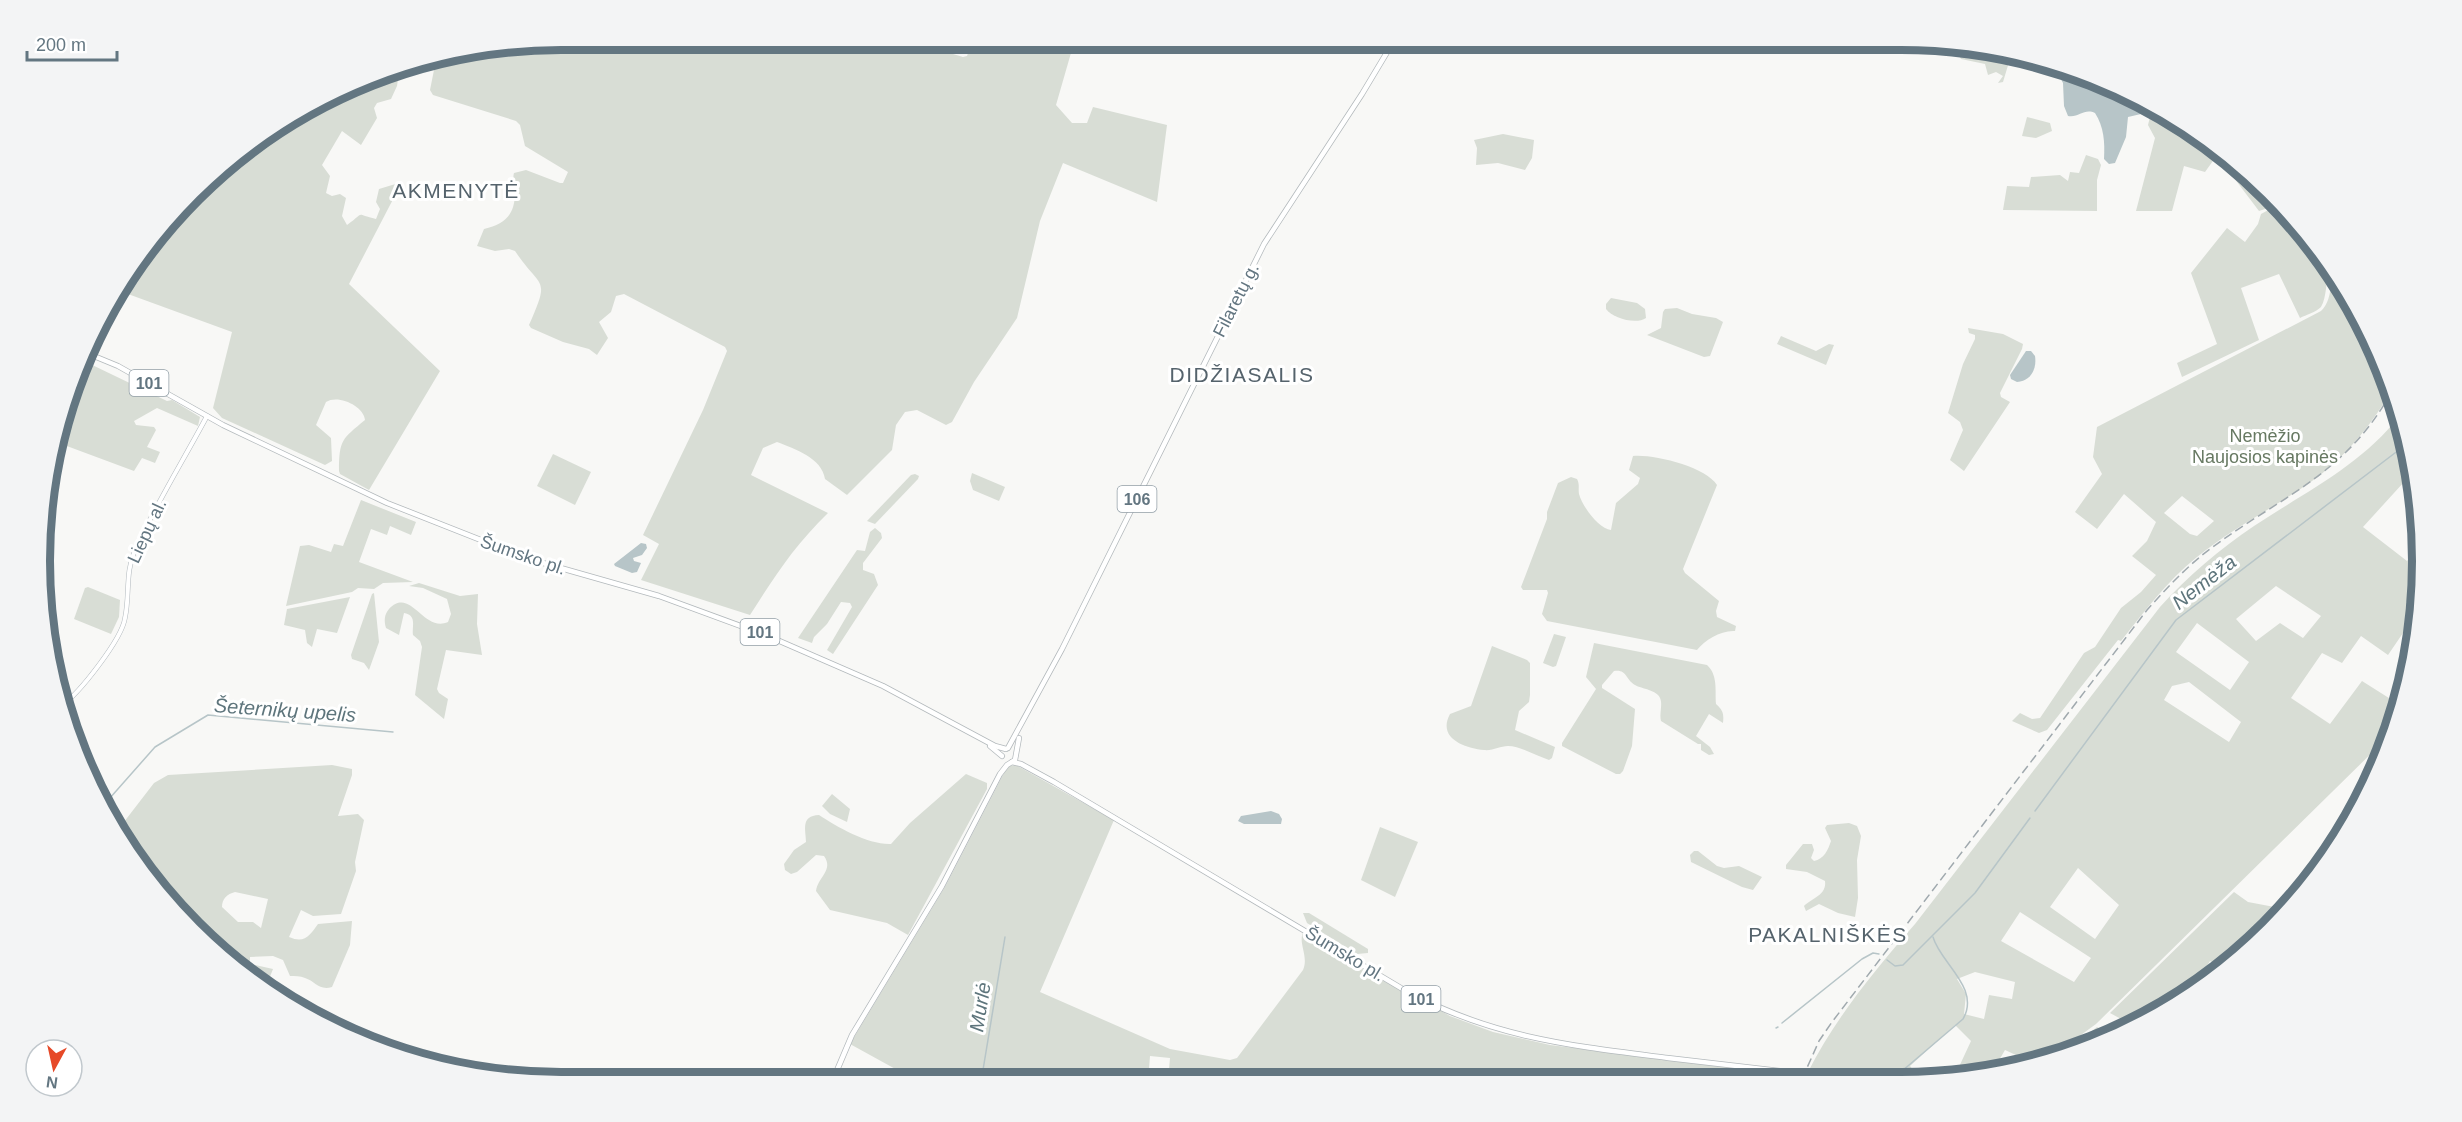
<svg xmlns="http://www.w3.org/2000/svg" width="2462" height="1122" font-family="Helvetica,sans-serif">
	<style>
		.green { fill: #d8ddd5; fill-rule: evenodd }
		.water { fill: #b7c5c8 }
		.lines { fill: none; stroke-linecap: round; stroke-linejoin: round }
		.stream { stroke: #b7c5c8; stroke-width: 1.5 }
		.secondary-casing { stroke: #b1b8bd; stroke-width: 5 }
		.primary-casing { stroke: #b3b9bc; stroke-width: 6 }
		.secondary { stroke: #fff; stroke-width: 4 }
		.primary { stroke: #fff; stroke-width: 4.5 }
		.rail { stroke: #a0a9ae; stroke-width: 1.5; stroke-dasharray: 9 4.5; stroke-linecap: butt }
		.labels { text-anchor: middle; stroke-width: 6; stroke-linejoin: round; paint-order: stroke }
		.shield { fill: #fff; stroke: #929fa7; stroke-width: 1.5 }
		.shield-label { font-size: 16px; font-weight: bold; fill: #637681 }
		.street-label { font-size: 18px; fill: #637681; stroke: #fff }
		.park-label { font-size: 18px; fill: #677962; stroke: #fff }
		.water-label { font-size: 20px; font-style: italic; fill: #5e757c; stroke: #fff }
		.quarter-label { font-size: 21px; letter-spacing: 1.5px; fill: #55636c; stroke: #fff }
		.rim { fill: none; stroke: #637681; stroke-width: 8 }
	</style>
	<rect width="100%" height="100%" fill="#f8f8f6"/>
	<g class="green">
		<path d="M561,39h342l60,18 4,-1 6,-17h102l-19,66 16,18h15l6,-16 74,18 -10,77 -94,-39 -23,58 -23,97 -43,64 -22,40 -6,3 -29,-15 -12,2 -9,13 -4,25 -45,45 -22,-16c-3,-21 -30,-30 -48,-37l-14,6 -12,27 77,38c-34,33 -53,63 -78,102l-109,-35 18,-36 -16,-9 60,-125 24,-59 -2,-4 -101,-53 -8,2 -5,16 -12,10 9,16 -11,17 -8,-6 -26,-7 -32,-14 -2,-3c22,-50 12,-35 -14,-74l-6,-2 -14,2 -18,-5 7,-17c21,-5 31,-14 31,-37 1,-7 -3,-12 -1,-19l12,-3 34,13h3l5,-11 -43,-26 -5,-21 -4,-4 -83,-26 -3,-5 6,-30z"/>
		<path d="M1958,45l12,1 3,6 3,2 17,-6 19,4 -9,30 -5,1 5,-7 -7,-4 -8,3 -3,-11 -24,-5 -6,-11z"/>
		<path d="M400,66l-3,20 -6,13 -14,4 -3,5 3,10 -16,27 -19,-14 -20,34 8,11 -4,17 6,3 8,-2 6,4 -4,18 5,9c20,-14 6,-11 29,-6l4,-10 -4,-7 3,-13 23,-7 -53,102 91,87 -71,119 -29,-16 -1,-3c0,-31 3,-32 26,-51 -1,-14 -27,-26 -39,-18l-10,23 15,13 1,23 -7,4 -103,-47 -9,-10 19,-76 -115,-42 100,-122 83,-59 93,-42z"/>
		<path d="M2027,117l23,6 2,8 -16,7 -14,-2z"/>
		<path d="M2150,117l24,6 4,-3 13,7 29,24 -15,21 -21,-6 -12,45h-36l19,-73 -7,-13z"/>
		<path d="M1503,134l31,6 -2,18 -7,12 -27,-7 -22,2 1,-17 -3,-8z"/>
		<path d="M2086,155l12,4 3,6 -4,15v31l-94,-1 4,-24 22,1 2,-10 29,-2 8,6 2,-9 9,1z"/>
		<path d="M2236,173l17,15 2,-1v-8l21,20 -8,9 -9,3 -25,-33z"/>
		<path d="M2278,202c21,25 53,52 48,87 -1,6 -2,13 -5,18 -5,5 -15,8 -21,11l-21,-44 -38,14 18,52 -77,37 -5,-14 40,-19 -26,-71 36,-45 18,14 13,-18 3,-10 11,-6z"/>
		<path d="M2326,260l9,11 48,90 9,29c-19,32 -43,63 -73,86 -39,29 -84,50 -122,81 -30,24 -52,54 -76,84l-3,-1 -71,90 -8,3 -27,-12 8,-8 12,6 8,-1 44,-65 11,-6 26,-39 20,-16 15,-17 -24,-19 15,-15 9,-19 -32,-28 -27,35 -22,-17 27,-38 -9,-17 4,-30 224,-116c12,-11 12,-37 5,-51zM2182,496l32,25 -17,15 -7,-2 -26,-21z"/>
		<path d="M1611,298l26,5 8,6 1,9c-10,7 -34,0 -40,-9v-5z"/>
		<path d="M1677,308l15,6 24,4 7,4 -13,34 -6,1 -57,-22 14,-7 2,-16 2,-3z"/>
		<path d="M1968,328l35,6 20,10 -1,5 -22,44 1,4 9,5 -46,69 -14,-11 13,-30 -3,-8 -12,-9 15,-49 12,-25v-4l-6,-2z"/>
		<path d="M1781,336l35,15 13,-7 5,1 -8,20 -49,-21z"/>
		<path d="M86,362l81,39 5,-1 28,17 -2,9 -41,-18 -23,13 2,4 18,2 2,3 -9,17 13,5 -5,11 -13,-5 -8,13 -78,-29z"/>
		<path d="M2400,415l13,44 3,32 -12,-9 -41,45 44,34 14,-17c3,29 0,35 -15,59l12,8 -30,44 -27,-19 -19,27 -20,-10 -31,45 39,26 32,-43 38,24 -9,29 -295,290 -44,32 -37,10 3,-10 -13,-6 -7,12 12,5 -41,11 -21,1 10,-10 13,-28 -16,-16 -45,41 8,10 27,3h-77l-60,-7c28,-55 67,-102 107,-148l245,-317c28,-31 60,-58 94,-81 51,-34 108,-61 146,-111zM2276,586l45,30 -18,22 -23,-15 -24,18 -20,-22zM2197,623l52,39 -19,28 -54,-38zM2189,682l52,40 -12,20 -65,-42 8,-14zM2078,868l41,37 -24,34 -45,-32zM2020,912l71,46 -17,24 -73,-41zM1975,972l40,10 -3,17 -23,-4 -5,24 -20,-5 2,-20 -9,-15z"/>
		<path d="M553,454l38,18 -16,33 -38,-19z"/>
		<path d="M1633,456c21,-2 73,11 84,29l-34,84 2,4 34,28 -3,10 1,6 19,9 -1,5c-14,-1 -30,9 -38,19l-150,-29 -5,-7 6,-21 -1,-3h-24l-2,-3 26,-68v-7l11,-29 13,-6 6,2c3,6 1,9 2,15 3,12 20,35 32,36l5,-27 22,-19 2,-6 -11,-8z"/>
		<path d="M972,473l33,14 -6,14 -26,-11 -3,-9z"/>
		<path d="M915,474l4,2 -1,3 -43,45 -8,-3 44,-46z"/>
		<path d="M361,500l55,22 -5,13 -21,-9 -3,9 -16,-6 -12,33 54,20 -30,1 -9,6 -16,-1 -6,4 -66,14 14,-60 9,-1 22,7 3,-8 9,2z"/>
		<path d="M875,528l6,5 1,5 -19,25v7l11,4 4,11 -45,69 -6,-4 25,-43 -2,-4 -9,-1 -14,22 -13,13 -2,6 -14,-5 59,-88 8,1 5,-19z"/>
		<path d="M419,583l41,13 18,-2 -1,30 5,31 -36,-5 -9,39 2,4 9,6 -4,20 -29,-24 7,-48 -2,-6 -7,-6c-1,-9 4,-20 -9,-22l-5,22 -13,-7c-2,-7 -2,-13 3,-19 22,-23 34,24 59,13l3,-8 -4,-15 -24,-11 -14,-2z"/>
		<path d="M88,587l32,13 -1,17 -8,17 -37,-15 11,-31z"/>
		<path d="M374,593l5,49 -10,28 -5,-7 -12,-4 -1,-4 21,-61z"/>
		<path d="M350,597l-13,36 -20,-4 -5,18 -5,-4 -2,-13 -21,-5 3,-16z"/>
		<path d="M1554,634l12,3 -10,29 -3,1 -10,-4z"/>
		<path d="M1594,643l113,22c11,10 8,25 9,39 7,6 8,10 7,19l-14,-9 -13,22 14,11 4,7 -5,1 -8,-5v-6h-3l-37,-23c-2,-7 2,-17 -1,-23 -3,-8 -18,-9 -25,-13 -10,-6 -8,-16 -21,-14l-12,14v3l33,21 -3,37 -9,25 -3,3h-4l-54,-28v-3l34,-54 -10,-12z"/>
		<path d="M1492,646l35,14 3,3v32l-1,7 -10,9 -4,19 40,17 -3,11 -3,2c-12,-4 -29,-14 -41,-14 -8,0 -15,5 -24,4 -20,-2 -47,-12 -34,-36l21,-8z"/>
		<path d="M332,765l20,4v6l-14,41 20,-2 6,6 -9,42 1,9 -15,43 -28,2 -12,-6 -12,27c16,7 21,-2 29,-13l34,-3 -2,24 -18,42c-13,4 -17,-6 -27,-9 -5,-2 -10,-2 -15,-2l-7,-16 -10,-4 -23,1v7l23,5 -4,10 -9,1 -43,-26 -100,-123 37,-48 14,-8zM235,892l33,7 -7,29 -8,-6h-15l-16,-15c0,-8 5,-13 13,-15z"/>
		<path d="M1016,765l98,55 -74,172 130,57 60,11 7,-2 66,-88c6,-13 -5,-27 0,-37l147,83 43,16 57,13 251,31 -1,3 -335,1 -8,-4 -3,4 -286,1 2,-23 -20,-2 -2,25 -229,1 -69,-38 96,-159 59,-114 4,-5z"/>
		<path d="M966,774l21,9v6l-79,146 -21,-12 -57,-13 -14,-19c2,-14 18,-21 8,-35l-8,-1 -19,17 -6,2 -6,-4 -1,-6 10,-14 12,-8c0,-12 -6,-26 13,-27 18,12 50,30 72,29l19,-21z"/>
		<path d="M832,794l18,15 -3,13 -17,-8 -8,-8z"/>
		<path d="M1849,823l8,3 4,10 -4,24 1,38 -3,19 -17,-4 -19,-9 -13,7 -2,-5c8,-8 23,-11 21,-25l-18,-9 -21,-3v-4l17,-21h9l2,6 -3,8 3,3c10,-2 14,-11 17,-20l-6,-13 2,-3z"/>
		<path d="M1380,827l38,15 -23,55 -34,-17z"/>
		<path d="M1694,851h4l19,15 7,2 15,-2 23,11 -9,13 -11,-3 -51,-25 -1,-7z"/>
		<path d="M2234,892l14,10 37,7 -61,61 -14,-9 -15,25 2,1 -65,38 -22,-12z"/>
		<path d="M1303,913h6l59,36v4l-11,1 -50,-31z"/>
		<path d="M2097,1027l16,9 -12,7 -39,11z"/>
	</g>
	<g class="water">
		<path d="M2053,64l47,15 78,41 -9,4 -28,-10 -13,3 -2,20 -11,26 -6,1 -5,-5c1,-17 0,-32 -9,-46 -11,-5 -16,5 -27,3l-4,-10 -1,-23z"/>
		<path d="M2026,351h5l4,5c2,13 -4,25 -18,26l-6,-3 -1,-4z"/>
		<path d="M641,543l5,1 1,4 -5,7 -9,3 1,3 7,2 -4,9 -5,1 -17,-7 -1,-2z"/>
		<path d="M1271,811l8,3 3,5 -1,5h-37l-6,-3 3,-5z"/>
	</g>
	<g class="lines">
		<g class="stream">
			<path d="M102,807l53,-60 53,-32 185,17"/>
			<path d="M2035,811l141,-191 232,-177"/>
			<path d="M1887,960l8,6 8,-1 72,-72 55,-75"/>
			<path d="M1782,1023l80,-64 11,-6 6,1"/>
			<path d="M1776,1028l2,-1"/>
			<path d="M1895,1077l68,-58c18,-31 -23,-56 -30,-82"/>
			<path d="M981,1082l24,-145"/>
		</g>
		<g class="secondary-casing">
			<path id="secondary" d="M61,706c18,-12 61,-67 64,-88 5,-23 0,-46 10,-68 21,-46 48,-89 72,-134"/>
		</g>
		<g class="primary-casing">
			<g id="primary">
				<path d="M89,354l29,12 105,59 164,78 142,56 130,37 109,40 115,50 112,60 11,3"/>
				<path d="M990,746l12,10"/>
				<path d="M1008,748l54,-99 202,-405 98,-150 33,-55"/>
				<path d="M1012,762l9,2 33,18 352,209c87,47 167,55 262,67 61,7 121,14 181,21"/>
				<path d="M832,1082l20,-47 90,-149 58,-112 7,-9 8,-5 4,-22"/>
			</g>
		</g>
		<use href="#secondary" class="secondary"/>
		<use href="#primary" class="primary"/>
		<path class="rail" d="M1802,1079l17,-38 13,-19 315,-412c20,-22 39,-43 63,-61 71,-53 136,-74 182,-158"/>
	</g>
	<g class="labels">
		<g class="shield">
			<rect x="129.5" y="370" width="39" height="26" rx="4.5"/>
			<rect x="1117.5" y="486" width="39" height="26" rx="4.5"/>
			<rect x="740.5" y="619" width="39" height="26" rx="4.5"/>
			<rect x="1401.5" y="986" width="39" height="26" rx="4.5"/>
		</g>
		<g class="shield-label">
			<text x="149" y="389">101</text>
			<text x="1137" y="505">106</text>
			<text x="760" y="638">101</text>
			<text x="1421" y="1005">101</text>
		</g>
		<g class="street-label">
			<text transform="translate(1236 300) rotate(-63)" y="6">Filaretų g.</text>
			<text transform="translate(147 531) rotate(-65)" y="6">Liepų al.</text>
			<text transform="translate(523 555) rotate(19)" y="6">Šumsko pl.</text>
			<text transform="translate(1345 954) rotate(31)" y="6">Šumsko pl.</text>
		</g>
		<g class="park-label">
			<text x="2265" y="442">Nemėžio<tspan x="2265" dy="21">Naujosios kapinės</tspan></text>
		</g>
		<g class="water-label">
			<text transform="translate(2204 582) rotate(-38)" y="7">Nemėža</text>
			<text transform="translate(285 710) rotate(4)" y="7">Šeternikų upelis</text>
			<text transform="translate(980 1007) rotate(-81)" y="7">Murlė</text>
		</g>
		<g class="quarter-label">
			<text x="456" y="198">AKMENYTĖ</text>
			<text x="1242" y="382">DIDŽIASALIS</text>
			<text x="1828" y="942">PAKALNIŠKĖS</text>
		</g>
	</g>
	<path d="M0 0H2462V1122H0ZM561 50H1901A511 511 0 0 1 2412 561V561A511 511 0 0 1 1901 1072H561A511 511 0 0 1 50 561V561A511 511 0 0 1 561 50Z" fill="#f3f4f5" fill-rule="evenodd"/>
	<path class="rim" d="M561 50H1901A511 511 0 0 1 2412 561V561A511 511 0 0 1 1901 1072H561A511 511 0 0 1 50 561V561A511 511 0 0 1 561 50Z"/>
	<g transform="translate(54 1068) rotate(188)"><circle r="28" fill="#ffffff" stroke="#c1c8cd" stroke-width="1.5"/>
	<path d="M0-4.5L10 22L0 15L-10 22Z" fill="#e64928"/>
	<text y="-9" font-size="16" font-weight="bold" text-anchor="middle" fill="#637681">N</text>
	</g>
	<path d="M27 51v9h90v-9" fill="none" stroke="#637681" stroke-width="3"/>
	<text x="36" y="51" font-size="18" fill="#637681" stroke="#ffffff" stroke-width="4.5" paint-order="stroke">200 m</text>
</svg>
